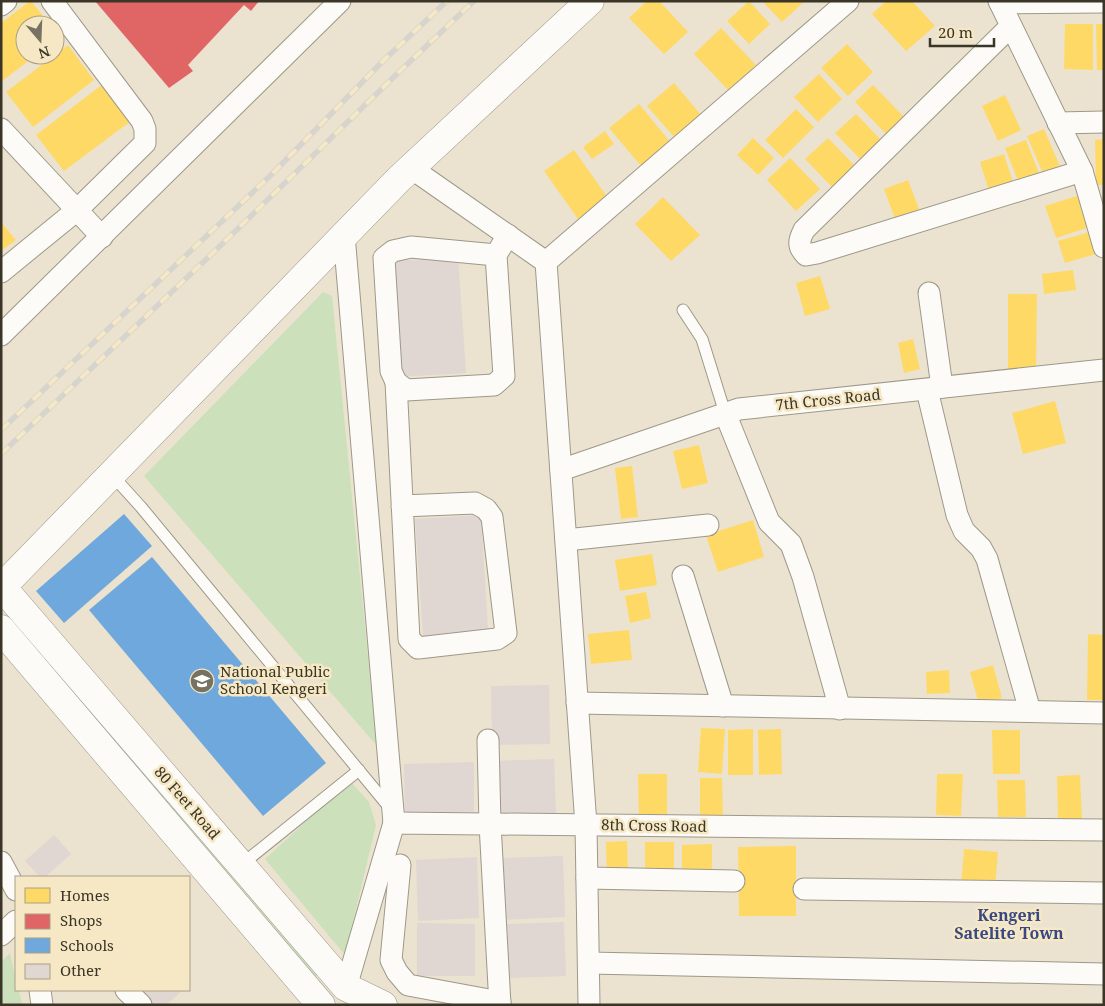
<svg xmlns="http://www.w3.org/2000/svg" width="1105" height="1006" font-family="'Noto Serif',serif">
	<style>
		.green { fill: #cce1bb }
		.homes { fill: #ffd966 }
		.shops { fill: #e06666 }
		.schools { fill: #6fa8dc }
		.building { fill: #e0d6d2 }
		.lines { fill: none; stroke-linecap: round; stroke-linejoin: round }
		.lane-casing { stroke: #9d9889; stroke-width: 13 }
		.street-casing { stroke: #9d9889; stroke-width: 23 }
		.secondary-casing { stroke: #9d9889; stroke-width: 29 }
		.lane { stroke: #fcfbf8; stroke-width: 11 }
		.street { stroke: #fcfbf8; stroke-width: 21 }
		.secondary { stroke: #fcfbf8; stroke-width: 28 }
		.rail-casing { stroke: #d6d4cd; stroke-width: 5.5 }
		.rail { stroke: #f6e8c4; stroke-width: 4; stroke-dasharray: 11; stroke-linecap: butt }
		.labels { text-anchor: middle; stroke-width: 5; stroke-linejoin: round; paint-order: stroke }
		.street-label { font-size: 15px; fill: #3a3527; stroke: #f6e8c4 }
		.poi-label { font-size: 15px; fill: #3a3527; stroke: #f6e8c4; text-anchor: start }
		.neighbourhood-label { font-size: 16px; font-weight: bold; fill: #374883; stroke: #f6e8c4 }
	</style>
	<rect width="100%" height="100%" fill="#ebe3cf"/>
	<g class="green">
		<path d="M323,292l9,4 45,450 -233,-270z"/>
		<path d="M32,635l287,339 -8,6 -287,-338z"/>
		<path d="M350,781l19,21 7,23 -31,130 -80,-96z"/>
		<path d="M10,953l6,27v10h3l3,15h-21v-43z"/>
	</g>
	<g class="homes">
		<path d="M30,1h1l19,24h-25v30h11l-35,27v-59z"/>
		<path d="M647,1h12l29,31 -24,22 -35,-36z"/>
		<path d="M749,1l21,23 -21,20 -22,-23z"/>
		<path d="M762,1h43l-23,21z"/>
		<path d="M886,1h26l23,25 -29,25 -34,-37z"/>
		<path d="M1065,24h28v46l-29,-1z"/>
		<path d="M1096,24h8v46h-7z"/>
		<path d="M721,28l35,37 -27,26 -35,-37z"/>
		<path d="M847,44l26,28 -25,24 -27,-28z"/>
		<path d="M68,45l26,35 -61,47 -27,-35z"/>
		<path d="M819,74l23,25 -24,23 -24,-25z"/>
		<path d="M674,83l28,33 -26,23 -29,-33z"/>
		<path d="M103,84l28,37 -67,50 -28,-36z"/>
		<path d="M873,85l37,38 -18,17 -37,-38z"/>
		<path d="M1005,95l16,35 -23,11 -16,-35z"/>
		<path d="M639,104l32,39 -29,24 -33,-39z"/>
		<path d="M796,109l18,18 -31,31 -18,-18z"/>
		<path d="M856,114l29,30 -21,19 -29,-30z"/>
		<path d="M1044,129l18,42 -17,7 -18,-42z"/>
		<path d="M605,131l9,13 -22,15 -9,-12z"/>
		<path d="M753,138l21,20 -16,17 -21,-20z"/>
		<path d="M828,138l27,28 -22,22 -28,-29z"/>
		<path d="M1104,139v46h-8l-1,-45z"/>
		<path d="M1026,140l13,33 -21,8 -13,-33z"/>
		<path d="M574,150l34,48 -30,21 -34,-48z"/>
		<path d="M1004,154l11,35 -24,8 -11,-35z"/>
		<path d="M790,158l30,31 -24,22 -29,-31z"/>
		<path d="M908,180l13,34 -24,10 -13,-35z"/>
		<path d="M1080,195l10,32 -34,11 -11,-32z"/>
		<path d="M663,197l37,38 -29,26 -36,-37z"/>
		<path d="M1,222l15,18 -15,11z"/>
		<path d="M1093,231l6,22 -34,10 -7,-22z"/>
		<path d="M1073,270l3,20 -32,4 -2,-20z"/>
		<path d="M820,276l10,33 -25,7 -9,-33z"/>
		<path d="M1008,294h29l-1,77h-28z"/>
		<path d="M913,339l7,30 -16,4 -6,-30z"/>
		<path d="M1055,401l11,42 -43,11 -11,-41z"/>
		<path d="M699,445l9,38 -26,6 -9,-38z"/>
		<path d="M632,466l6,51 -17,2 -6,-51z"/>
		<path d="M753,520l11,37 -46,15 -12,-37z"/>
		<path d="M652,554l5,31 -37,6 -5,-31z"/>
		<path d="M646,592l5,26 -21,5 -5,-27z"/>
		<path d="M629,630l3,30 -41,4 -3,-30z"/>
		<path d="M1088,634l16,1v65h-17z"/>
		<path d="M993,665l9,33 -23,6 -9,-32z"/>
		<path d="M949,670l1,23 -23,1 -1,-22z"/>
		<path d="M701,728l24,1 -3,45 -24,-2z"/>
		<path d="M753,729v46h-25v-45z"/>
		<path d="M781,729l1,45 -23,1 -1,-45z"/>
		<path d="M992,730h28v44h-27z"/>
		<path d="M638,774h29v49h-28z"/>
		<path d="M937,774h26l-2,42 -25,-1z"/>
		<path d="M1080,775l2,44h-24l-1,-43z"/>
		<path d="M700,778h22l1,37h-23z"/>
		<path d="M997,780h28l1,37h-28z"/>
		<path d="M627,841l1,34 -21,1 -1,-34z"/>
		<rect x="645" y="842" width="29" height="33"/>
		<path d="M712,844v32h-30v-31z"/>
		<path d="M796,846v70h-57l-1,-69z"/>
		<path d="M964,849l34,3 -3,36 -34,-3z"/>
	</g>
	<path class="shops" d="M95,1h164l-8,10 -7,-6 -56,60 5,6 -24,17z"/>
	<g class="schools">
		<path d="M124,514l28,32 -88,77 -28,-32z"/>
		<path d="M152,557l174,206 -63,53 -174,-206z"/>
	</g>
	<g class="building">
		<path d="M458,257l8,116 -66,4 -7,-116z"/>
		<path d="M481,515l7,116 -65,5 -8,-117z"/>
		<path d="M549,685l1,59 -58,1 -1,-59z"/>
		<path d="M554,759l2,55 -61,2 -2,-55z"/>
		<path d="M474,762v50l-69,1 -1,-49z"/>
		<path d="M54,835l17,19 -26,23h-5l-15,-16z"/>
		<path d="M563,856l2,61 -64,3 -2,-62z"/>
		<path d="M477,857l2,61 -61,3 -2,-61z"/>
		<path d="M564,922l2,54 -58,2 -1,-54z"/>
		<path d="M417,923l58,1v52h-58z"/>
		<path d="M149,990h34l-17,15h-13l-10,-11z"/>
	</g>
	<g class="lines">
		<g class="lane-casing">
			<g id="lane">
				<path d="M683,310l19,29 23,74"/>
				<path d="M112,475l29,32 249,301"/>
				<path d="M241,865l118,-95"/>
			</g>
		</g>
		<g class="street-casing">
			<g id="street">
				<path d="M999,1l1,2 104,-1"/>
				<path d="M1000,3l82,168 22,76"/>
				<path d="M1,5l5,-4"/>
				<path d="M1011,26l-207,204c-5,10 -7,16 2,25l11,-2 265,-82"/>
				<path d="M1058,123l46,-1"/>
				<path d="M1,129l101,108"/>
				<path d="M411,168l135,94"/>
				<path d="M344,235l50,588"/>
				<path d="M496,255l-85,-8 -18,4 -9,7 7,113 5,11 10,8 88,-5 10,-9 -8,-121 12,-20"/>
				<path d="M1,272l76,-62 68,-67v-14l-3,-8 -90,-120"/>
				<path d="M929,293l13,94"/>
				<path d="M1,335l339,-334"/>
				<path d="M396,382l13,257 9,9 79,-9 9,-6 -14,-116 -6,-8 -11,-6 -73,3"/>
				<path d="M927,390l30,125 7,16 17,17 6,11 43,152"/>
				<path d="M725,413l44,109 22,22 12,33 37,132"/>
				<path d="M561,470l178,-61 365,-39"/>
				<path d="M566,540l142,-15"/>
				<path d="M683,576l40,130"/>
				<path d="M577,703l527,10"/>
				<path d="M488,740l2,84 10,181"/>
				<path d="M1,862l15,28"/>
				<path d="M400,865l-9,95 6,12 11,13 92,17"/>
				<path d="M587,878l147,3"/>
				<path d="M804,889l300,4"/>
				<path d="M1,935l15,-14"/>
				<path d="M589,963l515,11"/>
				<path d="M346,987l48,-164 710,7"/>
				<path d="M40,990l2,15"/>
				<path d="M126,990l15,15"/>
				<path d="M589,1005l-3,-180 -40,-563 302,-261"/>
			</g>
		</g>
		<g class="secondary-casing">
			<g id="secondary">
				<path d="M2,587l344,400 37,18"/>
				<path d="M1,588l398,-409 191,-178"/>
				<path d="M1,629l320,376"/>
			</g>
		</g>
		<use href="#lane" class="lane"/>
		<use href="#street" class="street"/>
		<use href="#secondary" class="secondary"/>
		<g class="rail-casing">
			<g id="rail">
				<path d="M1,430l270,-255 114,-116 62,-58"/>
				<path d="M1,454l215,-204 183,-178 75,-71"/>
			</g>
		</g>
		<use href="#rail" class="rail"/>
	</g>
	<defs>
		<g id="school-disc" transform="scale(1.25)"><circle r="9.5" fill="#787262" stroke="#f6e8c4"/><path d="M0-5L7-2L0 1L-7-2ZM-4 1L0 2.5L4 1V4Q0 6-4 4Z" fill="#fff"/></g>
	</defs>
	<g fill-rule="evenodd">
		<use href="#school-disc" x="202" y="681"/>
	</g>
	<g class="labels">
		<g class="street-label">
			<text transform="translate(828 400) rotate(-6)" y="5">7th Cross Road</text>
			<text transform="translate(187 803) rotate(49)" y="5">80 Feet Road</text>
			<text transform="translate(654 826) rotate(1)" y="5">8th Cross Road</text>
		</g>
		<g class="poi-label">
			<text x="220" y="677">National Public<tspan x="220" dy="17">School Kengeri</tspan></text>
		</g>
		<g class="neighbourhood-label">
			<text x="1009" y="921">Kengeri<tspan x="1009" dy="18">Satelite Town</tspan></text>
		</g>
	</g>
	<rect width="1105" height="1006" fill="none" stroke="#3a3527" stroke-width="5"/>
	<rect x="15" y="876" width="175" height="115" fill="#f6e8c4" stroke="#aba085"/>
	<rect x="25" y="888" width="25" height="15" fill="#ffd966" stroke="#aba085"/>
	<text x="60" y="901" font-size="15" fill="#3a3527">Homes</text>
	<rect x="25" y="914" width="25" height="15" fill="#e06666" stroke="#aba085"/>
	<text x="60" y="926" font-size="15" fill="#3a3527">Shops</text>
	<rect x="25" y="938" width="25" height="15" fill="#6fa8dc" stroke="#aba085"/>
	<text x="60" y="951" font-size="15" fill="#3a3527">Schools</text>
	<rect x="25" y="964" width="25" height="15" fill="#e0d6d2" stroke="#aba085"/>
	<text x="60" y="976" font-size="15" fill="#3a3527">Other</text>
	<g transform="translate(40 40) rotate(161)"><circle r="24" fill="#f6e8c4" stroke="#aba085"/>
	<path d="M0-4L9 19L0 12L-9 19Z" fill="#787262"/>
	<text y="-8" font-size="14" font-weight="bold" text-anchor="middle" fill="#3a3527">N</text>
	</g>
	<path d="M930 38v8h64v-8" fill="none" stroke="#3a3527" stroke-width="2.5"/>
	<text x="938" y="38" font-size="15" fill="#3a3527" stroke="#f6e8c4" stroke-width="4" paint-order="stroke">20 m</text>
</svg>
